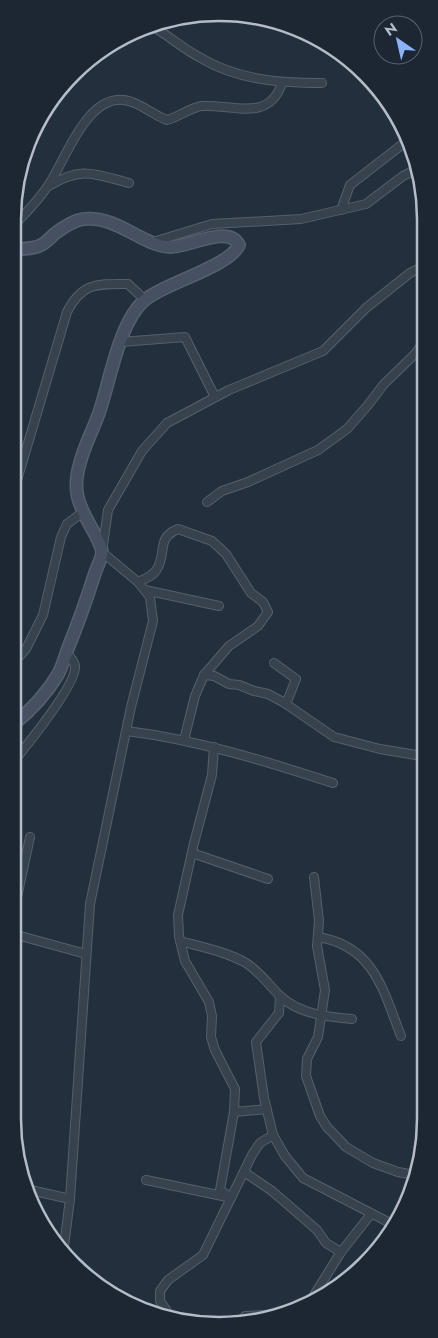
<svg xmlns="http://www.w3.org/2000/svg" width="438" height="1338" font-family="Jost,sans-serif">
	<style>
		.lines { fill: none; stroke-linecap: round; stroke-linejoin: round }
		.street-casing { stroke: #565f6c; stroke-width: 10 }
		.secondary-casing { stroke: #565f6c; stroke-width: 14 }
		.street { stroke: #38414e; stroke-width: 8 }
		.secondary { stroke: #465061; stroke-width: 11 }
		.rim { fill: none; stroke: #b4bcc9; stroke-width: 2.5 }
	</style>
	<rect width="100%" height="100%" fill="#242f3e"/>
	<g class="lines">
		<g class="street-casing">
			<g id="street">
				<path d="M151,28l6,1c14,9 27,20 42,28 38,23 80,26 123,26"/>
				<path d="M49,186c33,-20 45,-12 80,-3"/>
				<path d="M341,210l9,-25 58,-45"/>
				<path d="M16,223c13,-13 26,-27 35,-42 15,-24 34,-78 66,-81 18,-2 34,14 50,20 12,-3 24,-13 35,-14 30,-2 67,17 80,-23"/>
				<path d="M153,242l59,-18 89,-5 65,-15 37,-28 14,-7"/>
				<path d="M121,342l64,-5 30,60"/>
				<path d="M15,487l52,-175c15,-30 31,-28 61,-28l17,16"/>
				<path d="M207,502l15,-11 26,-9 70,-32 29,-21 21,-24 16,-21 31,-30 8,-11"/>
				<path d="M138,582c7,-3 15,-6 19,-13 10,-17 -1,-31 21,-40l34,12 14,13 25,39 12,9 5,10 -10,14 -29,20 -25,29 -9,21 -11,44"/>
				<path d="M145,590l74,16"/>
				<path d="M14,662l12,-13 17,-34 18,-78 6,-13 16,-12"/>
				<path d="M274,663l22,16 -10,25"/>
				<path d="M204,675l10,1 15,8 10,1 15,6 14,3 15,8 51,35 46,12 42,7"/>
				<path d="M127,731c71,9 138,30 206,52"/>
				<path d="M214,747l-2,28 -18,68 -16,72 1,21 6,25 24,41 3,14 -1,21 4,13 20,39 -1,23 -14,78 11,8"/>
				<path d="M14,761c13,-16 63,-77 61,-95 -1,-6 -5,-9 -9,-13"/>
				<path d="M192,853l76,26"/>
				<path d="M314,877l5,44 -2,25 8,44 -7,47 -11,22 -1,17 14,40 7,11 19,20 27,16 25,9 17,3"/>
				<path d="M13,916l17,-79"/>
				<path d="M13,934l73,20"/>
				<path d="M318,937c56,9 65,53 83,99"/>
				<path d="M180,941c22,6 47,11 66,22 14,9 22,21 34,33 19,18 48,21 72,23"/>
				<path d="M280,996l-1,17 -23,29 8,56 9,37 12,21 18,22 91,47"/>
				<path d="M234,1112l33,-3"/>
				<path d="M244,1172l28,19 45,39 9,13 15,9"/>
				<path d="M146,1180l81,17"/>
				<path d="M26,1189l44,10"/>
				<path d="M63,1254l7,-55 20,-295 41,-197 22,-86 -3,-24 -12,-15 -36,-30 6,-42 34,-59 25,-28 62,-33 94,-39 43,-43 44,-35 14,-7"/>
				<path d="M311,1300l30,-48 30,-38"/>
				<path d="M171,1317l-11,-16v-10l8,-11 35,-25 49,-100 8,-12 13,-8"/>
				<path d="M242,1320l3,-4 38,-2"/>
			</g>
		</g>
		<g class="secondary-casing">
			<path id="secondary" d="M14,724c16,-13 32,-30 43,-48 5,-8 8,-19 11,-28 10,-24 19,-50 27,-75 2,-6 7,-15 7,-21 -1,-8 -7,-18 -11,-25 -13,-23 -19,-38 -11,-64 4,-17 13,-33 19,-50 11,-31 20,-93 47,-114 20,-16 84,-33 93,-54 -10,-21 -50,2 -68,2 -29,-1 -53,-31 -86,-28 -9,0 -21,8 -28,13 -6,4 -11,12 -18,14 -7,3 -15,3 -23,3"/>
		</g>
		<use href="#street" class="street"/>
		<use href="#secondary" class="secondary"/>
	</g>
	<path d="M0 0H438V1338H0ZM219 21H219A198 198 0 0 1 417 219V1119A198 198 0 0 1 219 1317H219A198 198 0 0 1 21 1119V219A198 198 0 0 1 219 21Z" fill="#1d2633" fill-rule="evenodd"/>
	<path class="rim" d="M219 21H219A198 198 0 0 1 417 219V1119A198 198 0 0 1 219 1317H219A198 198 0 0 1 21 1119V219A198 198 0 0 1 219 21Z"/>
	<g transform="translate(398 40) rotate(326)"><circle r="24" fill="#1d2633" stroke="#59626f"/>
	<path d="M0-4L9 19L0 12L-9 19Z" fill="#8ab4f8"/>
	<text y="-8" font-size="14" font-weight="bold" text-anchor="middle" fill="#b4bcc9">N</text>
	</g>
</svg>
